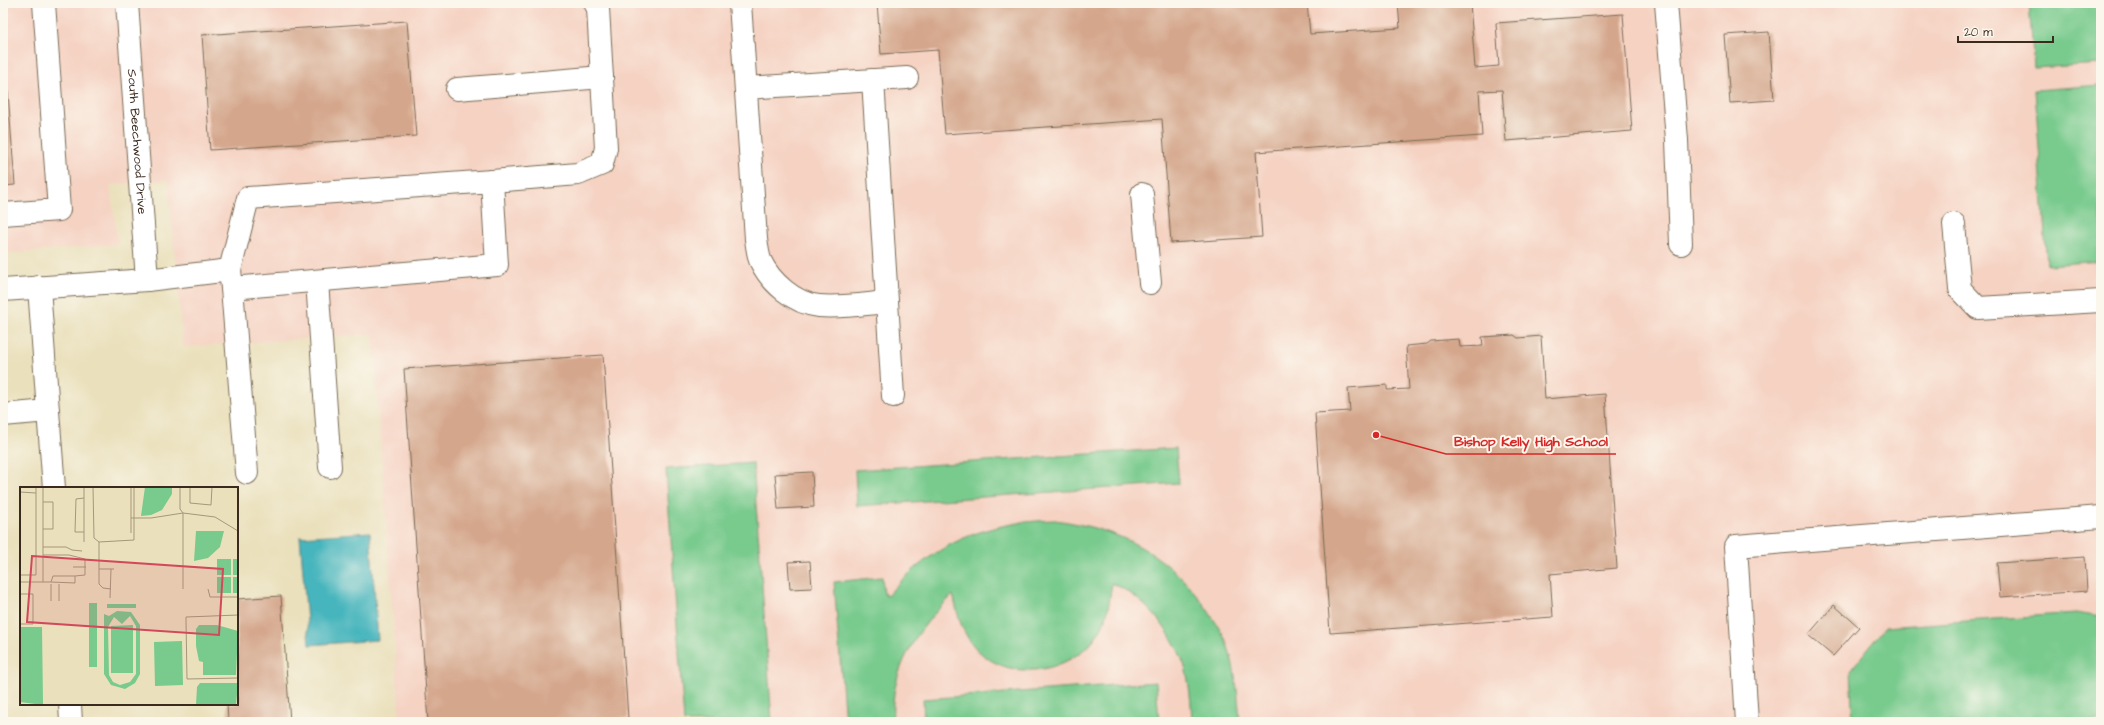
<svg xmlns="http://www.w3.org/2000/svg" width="2104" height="725" font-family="'Architects Daughter',sans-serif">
<rect width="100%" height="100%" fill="#fbf7ec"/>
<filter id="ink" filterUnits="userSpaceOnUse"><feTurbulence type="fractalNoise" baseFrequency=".025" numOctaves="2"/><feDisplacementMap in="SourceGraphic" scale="8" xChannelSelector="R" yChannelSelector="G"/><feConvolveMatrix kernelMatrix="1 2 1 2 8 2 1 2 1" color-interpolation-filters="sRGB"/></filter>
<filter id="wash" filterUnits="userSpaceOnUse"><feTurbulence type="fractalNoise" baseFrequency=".012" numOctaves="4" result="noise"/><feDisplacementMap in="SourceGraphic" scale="16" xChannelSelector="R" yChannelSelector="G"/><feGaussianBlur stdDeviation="0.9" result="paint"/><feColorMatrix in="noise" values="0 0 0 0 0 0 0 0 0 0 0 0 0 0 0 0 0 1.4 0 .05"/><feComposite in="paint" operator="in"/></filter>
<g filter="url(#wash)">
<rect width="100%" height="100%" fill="#eae0bc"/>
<!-- built -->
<path fill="#f5d2c2" d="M3,3H2101V722H400L373,334L183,347L168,180L110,185L118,244L3,254Z"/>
<!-- green -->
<g fill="#78ca8d" stroke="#5a7a56">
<path d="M2029,3H2101V64L2034,68Z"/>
<path d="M2101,85V261L2047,265L2035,90Z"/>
<path d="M1176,448L1179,483L857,506L855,470Z"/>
<path d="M753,463L772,722H684L666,469Z"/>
<path d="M1055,520C1121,529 1171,555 1209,612C1215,622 1224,633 1227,644C1236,669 1238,696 1240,722H1192C1191,703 1190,683 1184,664C1171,630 1145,598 1112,583C1109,600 1109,616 1099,632C1071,677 998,686 968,638C959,624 957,610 953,595C917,628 889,671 893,722H845L834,582L882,577L884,594L887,596C934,543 984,522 1055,520Z"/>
<path d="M2076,613L2101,617V722H1853L1850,671L1885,627Z"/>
<path d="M1156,682L1159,722H924L923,699Z"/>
</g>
<!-- water -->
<path fill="#46b5bd" stroke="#40706e" d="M370,532L378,640L309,645L300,537Z"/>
<g id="blocks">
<!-- building -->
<g fill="#d4a68b">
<path d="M877,3H1307L1310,34L1400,28L1398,3H1470L1475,68L1499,66L1496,23L1623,14L1632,131L1506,141L1502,90L1479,91L1482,136L1256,152L1262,237L1171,243L1162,119L945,134L938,50L881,54Z"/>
<path d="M407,21L416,136L210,150L202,35Z"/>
<path d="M3,26L15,185L3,186Z"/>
<path d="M1769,32L1774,100L1730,103L1725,35Z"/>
<path d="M1514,335L1518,338L1541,336L1545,399L1605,394L1617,568L1550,574L1553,617L1330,633L1315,413L1350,411L1348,388L1387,385V390L1409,389L1406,346L1427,344L1431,341L1459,339L1460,347L1483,346L1482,337Z"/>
<path d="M603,355L628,718L569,722H428L404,369Z"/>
<path d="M812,472L814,507L778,509L775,474Z"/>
<path d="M2085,557L2087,591L2000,597L1997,563Z"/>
<path d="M810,561L812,588L790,589L788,562Z"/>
<path d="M281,596L290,722H228L227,704H237V599Z"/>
<path d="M1834,605L1859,627L1833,656L1808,635Z"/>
</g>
</g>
</g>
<g filter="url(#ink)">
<use href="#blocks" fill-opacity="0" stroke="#786a55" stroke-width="1"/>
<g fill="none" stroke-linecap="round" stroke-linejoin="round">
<defs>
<g id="minor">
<path id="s1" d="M127,3L147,280"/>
<path d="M740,3L756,239C757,246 758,254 760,260C770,282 795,304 819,306C841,308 865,304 887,302"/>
<path d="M1666,3L1677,140L1681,244"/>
<path d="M873,80L893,396"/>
<path d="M746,88L907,78"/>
<path d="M457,89L602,77"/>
<path d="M492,181L578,174L602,164L606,148L598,8L595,3"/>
<path d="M1142,194L1150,283"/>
<path d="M3,214L59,210L44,3"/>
<path d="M1954,224L1960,289L1978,308L2101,301"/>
<path d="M317,281L330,467"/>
<path d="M39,287L48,411"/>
<path d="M232,288L247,473"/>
<path d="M3,290L147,280L230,270L248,198L492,181L497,265L232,288L230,270"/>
<path d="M3,415L48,411L54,488"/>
<path d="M70,704L71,722"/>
<path d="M1747,722L1736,546L2101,517"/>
</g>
</defs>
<!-- minor casing -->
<use href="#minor" stroke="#786a55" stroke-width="24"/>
<!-- minor -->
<use href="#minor" stroke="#fff" stroke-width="22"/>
</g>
</g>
<g text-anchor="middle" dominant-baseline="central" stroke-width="4" stroke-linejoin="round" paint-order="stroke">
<!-- street labels -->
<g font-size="13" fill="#3b2a1e" stroke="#fbf7ec">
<text stroke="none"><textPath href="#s1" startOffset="139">South Beechwood Drive</textPath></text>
</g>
</g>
<!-- overview -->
<g transform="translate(20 487)">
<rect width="218" height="218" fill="#eae0bc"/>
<path d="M125,0H152V7L142,23L131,28L121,29ZM176,44H204L200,60L188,71L174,74ZM197,72H211V88H197ZM213,72H218V88H213ZM197,90H211V106H197ZM213,90H218V106H213ZM69,116H77V180H69ZM87,117H116V121H87ZM97,124L111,125L120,138V187L115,196L105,202L91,198L84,187V127L89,129ZM110,129L116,139V187L110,195L100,198L93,195L89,188L88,140L94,130L102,137ZM113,138V186H91V139ZM179,138H197L218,144L216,188H183V175L179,174L176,159V142ZM0,140H22L23,218L0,215ZM162,154L163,198L135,199L134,155ZM180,196H218L216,218H176L177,200Z" fill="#78ca8d" fill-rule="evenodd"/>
<path fill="none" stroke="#a4977d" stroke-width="1" d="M23,0V95M73,0L74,51L79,55L114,53V0M170,0V16L191,18L192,0M0,5L16,6M23,15H33V42H23M111,31H131L163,26L160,22V0M64,45H55L56,12L64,11M111,46V0M64,55V0M79,55V97L83,101L91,102M23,60H46L52,63L62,64M23,68H49L65,72V88L55,89M53,80H66M79,82H94M0,88H16V0M0,95H31L33,89H55V96L31,95M31,97V114M39,97V114M163,102V26L195,30L218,44M188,102L190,110H218M0,107H13V137H0M90,111L91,82M218,128L166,130V134L167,192L218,191"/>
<path fill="#d1495b" fill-opacity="0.15" stroke="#d1495b" stroke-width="2" d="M12,69L203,82L199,148L7,135Z"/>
<rect width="218" height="218" fill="none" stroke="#3b2a1e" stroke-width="2"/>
</g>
<!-- callouts -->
<path fill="none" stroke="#d62828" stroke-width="1.5" d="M1376 435L1446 454H1616"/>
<circle fill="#d62828" stroke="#fbf7ec" stroke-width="1.5" cx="1376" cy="435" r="4"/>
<g font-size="14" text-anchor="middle" font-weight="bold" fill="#d62828" stroke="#fbf7ec" stroke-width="4" stroke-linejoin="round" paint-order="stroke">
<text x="1531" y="446">Bishop Kelly High School</text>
</g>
<!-- margin -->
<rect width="2104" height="725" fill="none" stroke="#fbf7ec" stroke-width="16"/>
<!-- scale -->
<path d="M1958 36v6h95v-6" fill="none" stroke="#3b2a1e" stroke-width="2"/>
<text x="1964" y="36" font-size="12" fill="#3b2a1e" stroke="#fbf7ec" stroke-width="3" paint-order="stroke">20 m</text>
</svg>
